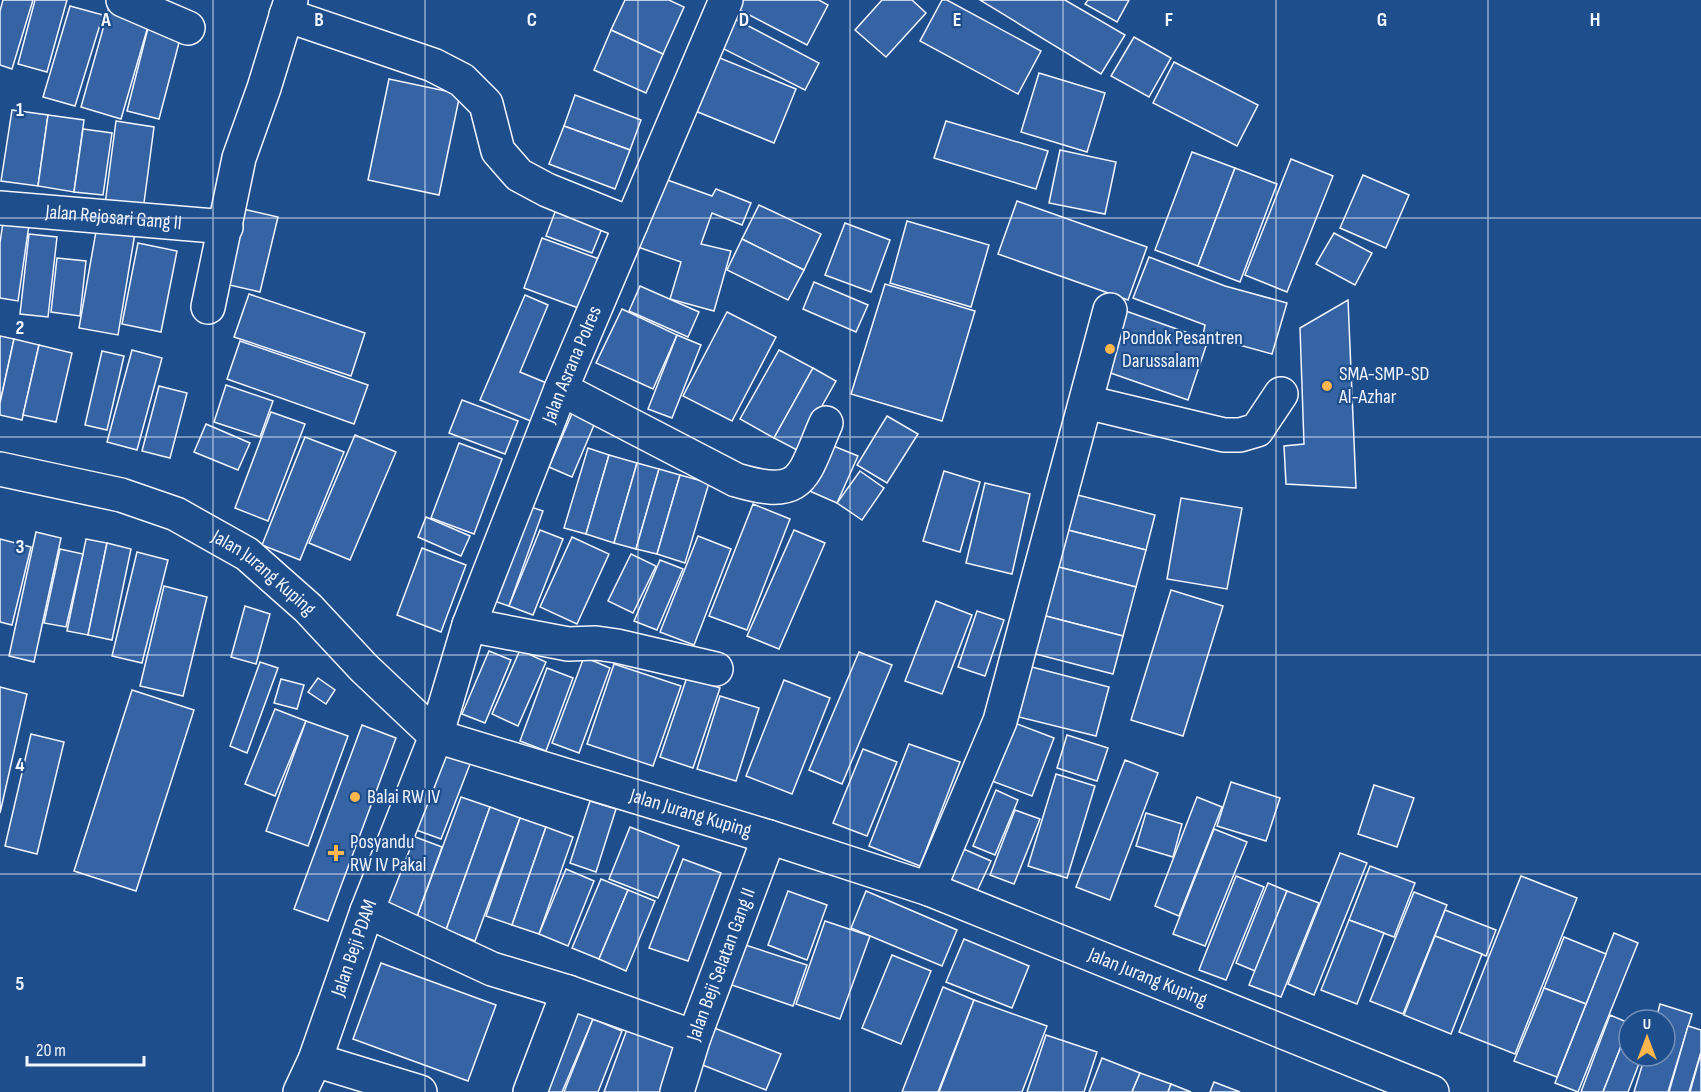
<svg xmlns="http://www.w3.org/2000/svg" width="1701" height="1092" font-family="'Sofia Sans Condensed',sans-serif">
<rect width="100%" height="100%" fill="#1f4e8c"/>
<!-- building -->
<g fill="#3563a3" stroke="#f2f6ff" stroke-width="1.5">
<path d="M3,0H33L12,69L0,65V11Z"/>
<path d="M35,0H67L47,72L18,64Z"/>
<path d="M625,0H669L684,7L663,54L611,30Z"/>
<path d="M735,0H819L828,5L807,45L732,6Z"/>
<path d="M882,0H912L926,13L886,57L855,30Z"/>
<path d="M942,0H947L1041,51L1018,94L920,41Z"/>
<path d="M980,0H1065L1125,35L1101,74Z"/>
<path d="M1088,0H1129L1117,22L1085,4Z"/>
<path d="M110,4L151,16L121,119L81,107Z"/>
<path d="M70,6L103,15L75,106L43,97Z"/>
<path d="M733,18L819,63L805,90L718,46Z"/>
<path d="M148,28L181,35L159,119L127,111Z"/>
<path d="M611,30L663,54L646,93L594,70Z"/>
<path d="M1134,37L1171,58L1149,97L1111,76Z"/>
<path d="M710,54L796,89L774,143L688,108Z"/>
<path d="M1174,62L1258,105L1237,146L1153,103Z"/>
<path d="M1039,73L1105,93L1087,152L1021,132Z"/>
<path d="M389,79L460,94L439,195L368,180Z"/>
<path d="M575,95L641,120L630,150L564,126Z"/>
<path d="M12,110L48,115L38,186L1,181Z"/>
<path d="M48,115L84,120L74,192L38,186Z"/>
<path d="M116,121L154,127L142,218L104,212Z"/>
<path d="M946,121L1048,151L1036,189L934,158Z"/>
<path d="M564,126L630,150L615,189L549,164Z"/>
<path d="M83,129L112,133L103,195L74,192Z"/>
<path d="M1060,150L1116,162L1105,214L1049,203Z"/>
<path d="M1192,152L1235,168L1198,266L1155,250Z"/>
<path d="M1291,159L1333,176L1287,292L1245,275Z"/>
<path d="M1235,168L1277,184L1240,282L1198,266Z"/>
<path d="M1363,175L1409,195L1386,248L1340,228Z"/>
<path d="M659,177L712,196L716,189L751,203L742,225L712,213L701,244L731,251L714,311L670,299L681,262L635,246Z"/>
<path d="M1017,201L1147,247L1128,300L998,254Z"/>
<path d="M558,204L605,221L592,253L546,236Z"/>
<path d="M759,205L821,234L804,270L742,239Z"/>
<path d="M243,209L278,217L260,292L225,284Z"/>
<path d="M4,215L30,218L18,301L0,298V243Z"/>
<path d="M98,220L136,227L118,335L79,328Z"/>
<path d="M907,221L989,245L971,307L890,283Z"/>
<path d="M845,223L890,240L871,292L825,275Z"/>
<path d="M1334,233L1372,253L1355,285L1316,264Z"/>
<path d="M29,234L57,237L48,317L20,314Z"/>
<path d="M542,238L599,259L581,309L524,288Z"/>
<path d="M742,239L804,270L788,300L727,270Z"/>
<path d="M138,243L177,251L161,332L122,324Z"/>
<path d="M1149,257L1225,286L1287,303L1272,354L1203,335L1205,325L1133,298Z"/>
<path d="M57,258L86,261L80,316L51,312Z"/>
<path d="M814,282L868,305L856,332L803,309Z"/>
<path d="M885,284L975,311L942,421L851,394Z"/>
<path d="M640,286L699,312L688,337L629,311Z"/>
<path d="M249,294L365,333L351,376L234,337Z"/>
<path d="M525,295L548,305L520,372L549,384L533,422L480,400Z"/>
<path d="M1348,300L1356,488L1286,484L1284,446L1304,444L1300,328Z"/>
<path d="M622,309L677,335L653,389L596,363Z"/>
<path d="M1123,310L1208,340L1188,400L1102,370Z"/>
<path d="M727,312L776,337L732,421L683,396Z"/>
<path d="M677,335L701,345L672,418L648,409Z"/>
<path d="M0,336L14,339L0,403Z"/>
<path d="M14,339L39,345L22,420L0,415V403Z"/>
<path d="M240,341L368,385L354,424L227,379Z"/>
<path d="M39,345L72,353L56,422L23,415Z"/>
<path d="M132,350L162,358L137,450L107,442Z"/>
<path d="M779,350L813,368L774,438L740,419Z"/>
<path d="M102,351L124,356L107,430L85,425Z"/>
<path d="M813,368L836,381L797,450L774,438Z"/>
<path d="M226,385L273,401L260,437L214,422Z"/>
<path d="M159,386L187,393L170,458L142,451Z"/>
<path d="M462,400L518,421L505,454L449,433Z"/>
<path d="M574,409L597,418L572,477L549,467Z"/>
<path d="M271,412L305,424L268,521L235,508Z"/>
<path d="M887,416L918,434L887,483L857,465Z"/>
<path d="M206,424L250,443L238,470L194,452Z"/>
<path d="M355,435L396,452L350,560L309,543Z"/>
<path d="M305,437L344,452L300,560L262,545Z"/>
<path d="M459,443L502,459L474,534L431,518Z"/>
<path d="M826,443L858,456L837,503L805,489Z"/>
<path d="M588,448L609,455L586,534L564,528Z"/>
<path d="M609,455L637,463L614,543L586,534Z"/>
<path d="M637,463L659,469L636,549L614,543Z"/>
<path d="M659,469L680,475L657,554L636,549Z"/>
<path d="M860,471L884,488L862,520L837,503Z"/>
<path d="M944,471L980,482L960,552L923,541Z"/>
<path d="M680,475L709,483L685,563L657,554Z"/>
<path d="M985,483L1030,494L1012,574L966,563Z"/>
<path d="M1070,493L1155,515L1146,550L1060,528Z"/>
<path d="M1181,498L1242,508L1227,589L1167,579Z"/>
<path d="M519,503L543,511L509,606L485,598Z"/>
<path d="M753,504L790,519L747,630L709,616Z"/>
<path d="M426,517L470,536L461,556L418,537Z"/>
<path d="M1060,528L1146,550L1136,587L1051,565Z"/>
<path d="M540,530L563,539L533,615L509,606Z"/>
<path d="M794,530L825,543L779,649L747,636Z"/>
<path d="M36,532L61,538L34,662L9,656Z"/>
<path d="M698,536L731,549L694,645L660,632Z"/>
<path d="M572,537L609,554L577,624L540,607Z"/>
<path d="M0,539L31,547L12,625L0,622Z"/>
<path d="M86,539L107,543L88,635L67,631Z"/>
<path d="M107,543L131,549L112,640L88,635Z"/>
<path d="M422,548L466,565L441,632L397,615Z"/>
<path d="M60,549L83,554L66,627L44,623Z"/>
<path d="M137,552L168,560L142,663L112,656Z"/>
<path d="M631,554L656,566L633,613L608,601Z"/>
<path d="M660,560L683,569L657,630L634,621Z"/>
<path d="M1051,565L1136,587L1123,636L1038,614Z"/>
<path d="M164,586L207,597L183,696L140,686Z"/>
<path d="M1171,590L1223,606L1183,736L1131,720Z"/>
<path d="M936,601L972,615L942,694L905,681Z"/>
<path d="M245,606L270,614L256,664L231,657Z"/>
<path d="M977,611L1004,620L985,676L958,667Z"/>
<path d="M1038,614L1123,636L1113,674L1028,652Z"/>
<path d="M520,650L546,662L518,726L492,714Z"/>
<path d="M489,651L511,660L485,723L462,714Z"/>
<path d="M859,652L892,665L842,784L809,770Z"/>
<path d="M584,657L610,668L579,753L552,743Z"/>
<path d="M260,662L278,668L247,753L230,746Z"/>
<path d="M614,664L681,686L653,766L587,744Z"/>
<path d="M1028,666L1109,687L1096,736L1015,716Z"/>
<path d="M547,668L573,678L546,751L520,741Z"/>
<path d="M687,677L720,688L693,768L660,757Z"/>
<path d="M318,678L335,690L326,704L308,692Z"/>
<path d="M281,679L304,685L297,709L274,703Z"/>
<path d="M784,680L830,698L792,794L746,776Z"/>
<path d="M0,687L27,694L0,813Z"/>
<path d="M132,690L194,710L136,891L74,871Z"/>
<path d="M720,696L759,708L736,781L697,769Z"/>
<path d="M275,709L306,721L275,796L245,784Z"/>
<path d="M1007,720L1054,738L1032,796L984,778Z"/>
<path d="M306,721L348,736L308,846L266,831Z"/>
<path d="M362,725L396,738L328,921L294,909Z"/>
<path d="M31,734L64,742L37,854L5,846Z"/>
<path d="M1067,735L1108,748L1097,781L1057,768Z"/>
<path d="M909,744L960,762L920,866L869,846Z"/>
<path d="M438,746L472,759L441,839L408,827Z"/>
<path d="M863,749L897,762L867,836L833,823Z"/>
<path d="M1125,760L1158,773L1110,900L1076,887Z"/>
<path d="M1056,774L1095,786L1067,878L1028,866Z"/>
<path d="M1231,782L1280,798L1266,841L1217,826Z"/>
<path d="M1374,785L1414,798L1397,847L1358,834Z"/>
<path d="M996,790L1018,800L995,855L973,846Z"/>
<path d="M461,797L490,807L446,930L416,919Z"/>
<path d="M1197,797L1222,807L1179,916L1155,906Z"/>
<path d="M590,801L616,809L596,872L570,863Z"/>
<path d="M490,807L520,818L475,941L446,930Z"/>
<path d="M1015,810L1040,819L1014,884L990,875Z"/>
<path d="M1146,813L1182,824L1173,857L1136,846Z"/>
<path d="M520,818L546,827L512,925L486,916Z"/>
<path d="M546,827L573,837L539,934L512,925Z"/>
<path d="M630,827L679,846L658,898L609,879Z"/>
<path d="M1214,829L1247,842L1205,946L1173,934Z"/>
<path d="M402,832L442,847L416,919L375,905Z"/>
<path d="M959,847L991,861L973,900L942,885Z"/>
<path d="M1340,853L1367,863L1314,995L1288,984Z"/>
<path d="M683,859L721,873L688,961L649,948Z"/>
<path d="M1370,866L1415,883L1394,937L1349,920Z"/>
<path d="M566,869L594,881L568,946L539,934Z"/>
<path d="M1236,876L1264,887L1226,980L1199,970Z"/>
<path d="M1521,876L1577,898L1515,1054L1459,1032Z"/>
<path d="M601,879L628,890L599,959L572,948Z"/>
<path d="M1268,883L1287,891L1255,971L1236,963Z"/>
<path d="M628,890L655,901L626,971L599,959Z"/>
<path d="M788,891L827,905L807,960L768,945Z"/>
<path d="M866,891L957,930L942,966L851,928Z"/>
<path d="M1287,891L1319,903L1281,997L1249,985Z"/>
<path d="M1414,892L1447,905L1403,1014L1370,1001Z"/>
<path d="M1445,910L1496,930L1486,956L1435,936Z"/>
<path d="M1349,920L1384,933L1357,1004L1321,990Z"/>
<path d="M825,921L870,936L840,1019L796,1004Z"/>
<path d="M1614,933L1638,943L1578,1092L1555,1083Z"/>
<path d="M1435,936L1482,954L1451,1034L1404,1015Z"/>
<path d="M1564,937L1606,954L1586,1004L1544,988Z"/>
<path d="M964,939L1029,966L1012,1008L946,982Z"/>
<path d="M736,942L807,965L793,1006L723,982Z"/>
<path d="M892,955L931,971L901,1044L862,1028Z"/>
<path d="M381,963L496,1005L468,1081L353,1039Z"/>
<path d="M943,987L974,1000L938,1092H902Z"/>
<path d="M1544,988L1586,1004L1557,1077L1514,1061Z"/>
<path d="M974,1000L1047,1026L1022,1092H939Z"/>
<path d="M1660,1004L1692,1014L1668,1092H1634L1645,1056H1665V1020H1656Z"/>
<path d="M570,1010L593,1019L562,1092H536Z"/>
<path d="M1610,1015L1629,1023V1026L1603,1092H1581Z"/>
<path d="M593,1019L622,1031L598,1092H564Z"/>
<path d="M629,1024L682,1043L664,1092H604Z"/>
<path d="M704,1024L781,1054L766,1090L690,1060Z"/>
<path d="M1629,1026V1056H1642L1628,1092H1603Z"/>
<path d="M1688,1026L1701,1030V1052L1689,1092H1669Z"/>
<path d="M1046,1035L1097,1052L1084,1092H1027Z"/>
<path d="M1701,1053V1092H1690Z"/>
<path d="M1102,1058L1140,1073L1132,1092H1089Z"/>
<path d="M1140,1073L1171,1084L1168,1092H1132Z"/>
<path d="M1214,1082L1240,1092H1210Z"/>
<path d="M1171,1084L1191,1092H1168Z"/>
</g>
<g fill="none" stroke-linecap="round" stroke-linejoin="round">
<defs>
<g id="minor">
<path d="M123,0L188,28"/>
<path d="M286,15L433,65L462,80L486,104L498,151L519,175L547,190L631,224"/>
<path id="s1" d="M0,208L226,227"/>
<path d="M208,307L239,158L264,88L291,0"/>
<path d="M561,389L736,480C804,500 802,478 826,423"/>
<path d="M1086,402L1224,435H1240L1257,430L1281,394"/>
<path id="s2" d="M0,469L121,495L176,514L247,554L308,608L364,668L436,736L769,837L929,889L1432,1092"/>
<path d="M469,625L568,644L596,643L617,646L716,669"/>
<path d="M929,889L1000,721L1110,310"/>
<path d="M367,911L492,969L568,992L530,1092"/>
<path d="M568,992L694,1037"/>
<path d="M315,1060L420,1092"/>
<path id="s3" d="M300,1092L315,1060L367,911L436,736L469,625L561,389L726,0"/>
<path id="s4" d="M677,1092L694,1037L769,837"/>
</g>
</defs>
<!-- minor casing -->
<use href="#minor" stroke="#f2f6ff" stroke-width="36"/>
<!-- minor -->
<use href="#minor" stroke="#1f4e8c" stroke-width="33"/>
</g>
<!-- grid -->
<path fill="none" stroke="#f2f6ff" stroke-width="1.5" stroke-opacity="0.55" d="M213,0V1092M425,0V1092M638,0V1092M850,0V1092M1063,0V1092M1276,0V1092M1488,0V1092M0,218H1701M0,437H1701M0,655H1701M0,874H1701"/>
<!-- markers -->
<g fill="#ffb74d" stroke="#1f4e8c" stroke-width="2">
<circle cx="1110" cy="349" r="6"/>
<circle cx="1327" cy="386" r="6"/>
<circle cx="355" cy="797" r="6"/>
<path d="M333 844h6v6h6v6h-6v6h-6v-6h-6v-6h6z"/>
</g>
<g text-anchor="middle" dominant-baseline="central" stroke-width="4.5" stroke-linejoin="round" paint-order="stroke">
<!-- street labels -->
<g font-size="20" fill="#f2f6ff" stroke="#1f4e8c">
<text stroke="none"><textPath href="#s1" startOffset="114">Jalan Rejosari Gang II</textPath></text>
<text stroke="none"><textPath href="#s3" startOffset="777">Jalan Asrana Polres</textPath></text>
<text stroke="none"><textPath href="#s2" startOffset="288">Jalan Jurang Kuping</textPath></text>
<text stroke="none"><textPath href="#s2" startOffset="792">Jalan Jurang Kuping</textPath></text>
<text stroke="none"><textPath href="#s3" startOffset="154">Jalan Beji PDAM</textPath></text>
<text stroke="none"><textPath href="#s4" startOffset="135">Jalan Beji Selatan Gang II</textPath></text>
<text stroke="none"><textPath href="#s2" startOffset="1278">Jalan Jurang Kuping</textPath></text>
</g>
<!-- poi labels -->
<g font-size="20" fill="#f2f6ff" stroke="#1f4e8c" text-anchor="start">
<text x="1122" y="338">Pondok Pesantren<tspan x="1122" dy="23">Darussalam</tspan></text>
<text x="1339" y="374">SMA-SMP-SD<tspan x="1339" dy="23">Al-Azhar</tspan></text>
<text x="367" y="797">Balai RW IV</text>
<text x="350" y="842">Posyandu<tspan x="350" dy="23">RW IV Pakal</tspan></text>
</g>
</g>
<g font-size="20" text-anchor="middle" font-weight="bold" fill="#f2f6ff" stroke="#1f4e8c" stroke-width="4.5" stroke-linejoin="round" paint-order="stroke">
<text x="106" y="26">A</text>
<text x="319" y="26">B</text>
<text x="532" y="26">C</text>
<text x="744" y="26">D</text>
<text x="957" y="26">E</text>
<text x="1169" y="26">F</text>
<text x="1382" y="26">G</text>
<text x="1595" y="26">H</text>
<text x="20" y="116">1</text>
<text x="20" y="334">2</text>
<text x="20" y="553">3</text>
<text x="20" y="771">4</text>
<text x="20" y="990">5</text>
</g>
<!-- north arrow -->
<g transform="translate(1647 1038)"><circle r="28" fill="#1f4e8c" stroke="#7391ba" stroke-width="1.5"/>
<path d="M0-4.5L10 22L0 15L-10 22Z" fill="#ffb74d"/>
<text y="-9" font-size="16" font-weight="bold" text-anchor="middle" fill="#f2f6ff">U</text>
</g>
<!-- scale -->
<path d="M27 1056v9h117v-9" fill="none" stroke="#f2f6ff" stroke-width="3"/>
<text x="36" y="1056" font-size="18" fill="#f2f6ff" stroke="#1f4e8c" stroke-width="4.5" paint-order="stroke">20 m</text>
</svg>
